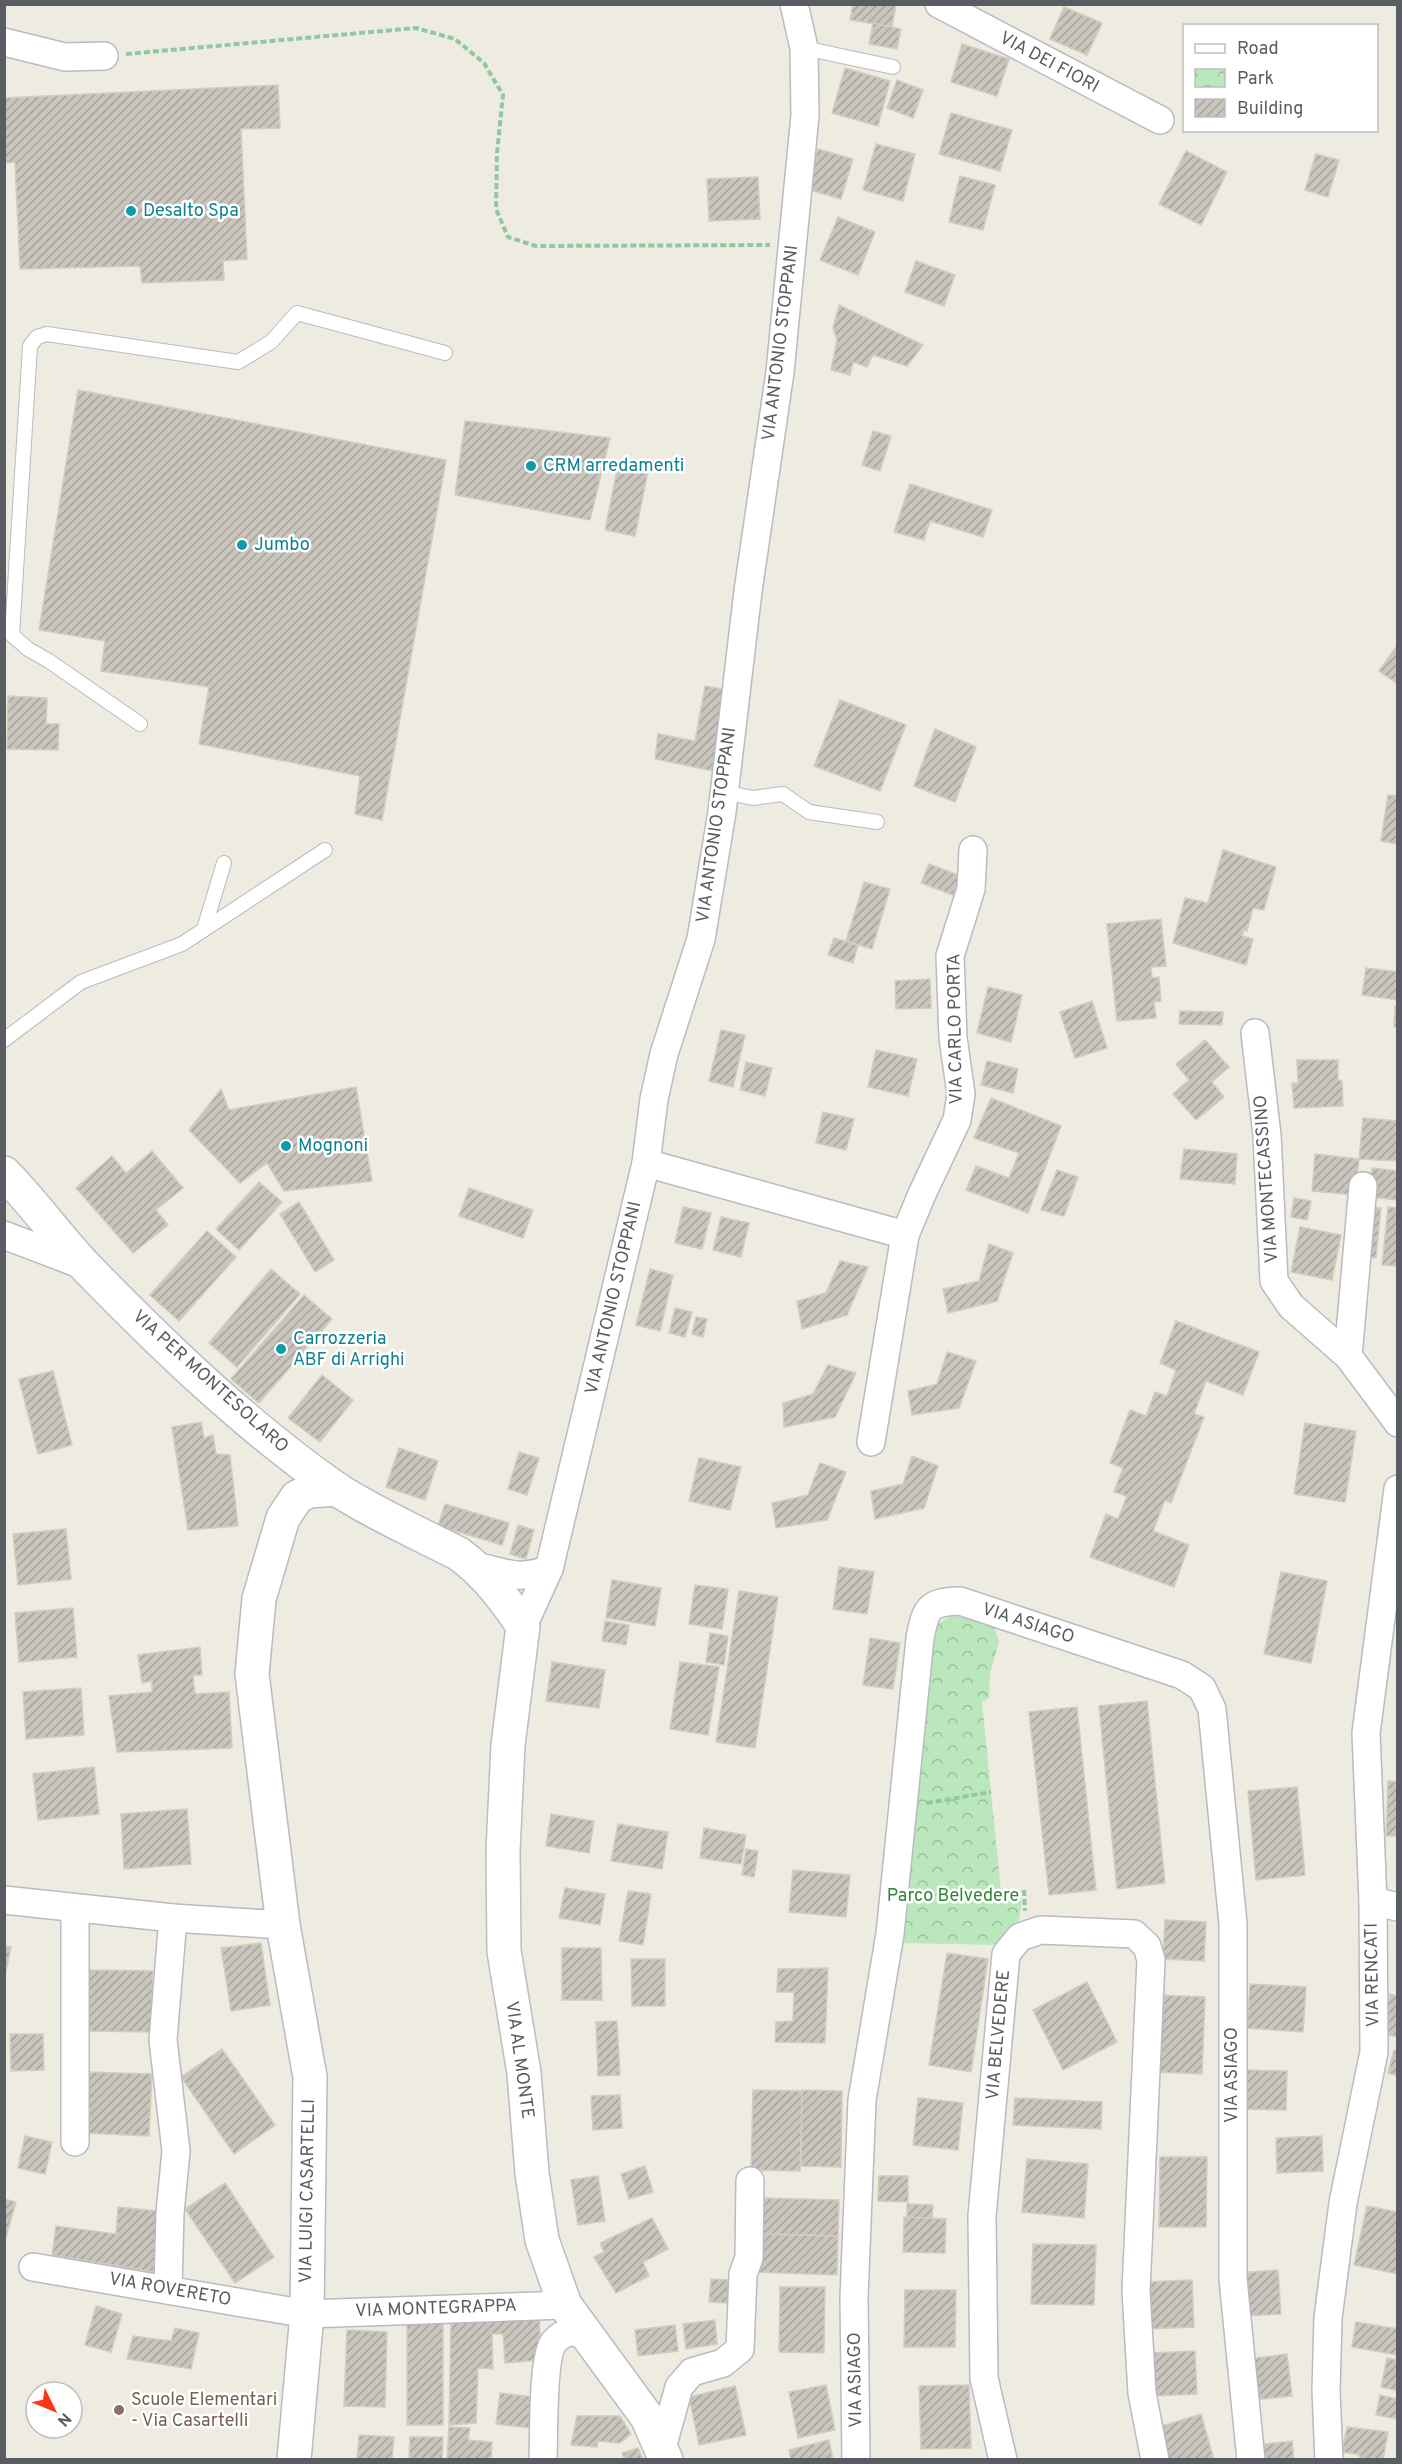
<svg xmlns="http://www.w3.org/2000/svg" width="1402" height="2464" font-family="Overpass,sans-serif">
<defs>
<pattern id="park-crowns" width="20" height="18" patternUnits="userSpaceOnUse" patternTransform="scale(1.5)"><rect width="20" height="18" fill="#bae8bc"/><path d="M2 6a3 3 0 1 1 6 0M12 15a3 3 0 1 1 6 0" fill="none" stroke="#9abf9c"/></pattern>
<pattern id="building-hatch" width="6" height="6" patternUnits="userSpaceOnUse" patternTransform="scale(1.5)"><rect width="6" height="6" fill="#c9c5bd"/><path d="M-1 1l2-2M0 6l6-6M5 7l2-2" fill="none" stroke="#a6a39d"/></pattern>
</defs>
<rect width="100%" height="100%" fill="#eeebe0"/>
<!-- park -->
<path fill="url(#park-crowns)" d="M951,1615L990,1624L995,1629L999,1642L990,1674L989,1698L982,1702L1001,1892L1022,1901L1018,1926L1005,1933L1000,1945L899,1943L934,1627Z"/>
<!-- building -->
<g fill="url(#building-hatch)" stroke="#d3cdbe" stroke-width="1.5">
<path d="M853,4H896L892,27L850,20Z"/>
<path d="M1064,7L1102,23L1087,55L1050,39Z"/>
<path d="M873,23L901,29L897,49L869,44Z"/>
<path d="M962,44L1009,59L997,96L951,82Z"/>
<path d="M845,68L890,81L878,126L832,113Z"/>
<path d="M897,80L923,90L913,118L887,108Z"/>
<path d="M278,85L280,128L241,129L247,259L223,261L224,280L142,283L140,266L20,269L15,162L4,163V98Z"/>
<path d="M951,113L1012,130L1000,171L939,154Z"/>
<path d="M876,144L915,154L903,201L863,190Z"/>
<path d="M818,149L853,159L841,199L806,189Z"/>
<path d="M1186,151L1227,172L1201,225L1159,204Z"/>
<path d="M1316,154L1339,160L1328,197L1305,190Z"/>
<path d="M960,176L995,185L983,230L949,222Z"/>
<path d="M758,177L760,219L709,221L707,179Z"/>
<path d="M838,217L875,232L858,275L820,260Z"/>
<path d="M916,261L955,275L944,306L905,292Z"/>
<path d="M839,305L923,345L907,366L873,355L867,367L853,362L850,375L831,370L837,340L833,328Z"/>
<path d="M78,390L446,460L382,820L355,814L360,776L199,744L209,687L101,671L105,641L39,630Z"/>
<path d="M465,421L610,438L590,520L455,495Z"/>
<path d="M873,431L891,436L880,471L862,465Z"/>
<path d="M619,460L649,466L635,536L605,530Z"/>
<path d="M910,484L992,510L983,537L930,521L924,540L894,532Z"/>
<path d="M1398,644V684L1379,671Z"/>
<path d="M705,686L729,690L714,771L655,759L658,734L695,741Z"/>
<path d="M8,696L47,698L46,724H59L58,750L7,749Z"/>
<path d="M840,700L906,725L880,791L814,766Z"/>
<path d="M935,729L976,747L955,802L914,786Z"/>
<path d="M1388,795L1398,796V844L1381,841Z"/>
<path d="M1223,850L1276,867L1264,910L1253,908L1247,931L1244,930L1242,936L1253,939L1246,965L1173,943L1185,898L1208,903Z"/>
<path d="M929,864L961,876L953,895L921,883Z"/>
<path d="M864,882L890,889L872,949L846,941Z"/>
<path d="M1161,919L1166,966L1151,967L1152,978L1159,977L1161,1001L1154,1002L1156,1018L1117,1021L1107,924Z"/>
<path d="M834,938L858,945L853,963L828,955Z"/>
<path d="M1366,968L1398,972V1000L1362,995Z"/>
<path d="M930,979L931,1008L896,1009L895,981Z"/>
<path d="M988,987L1022,995L1011,1042L977,1033Z"/>
<path d="M1092,1001L1107,1048L1075,1058L1060,1012Z"/>
<path d="M1395,1006H1398V1027H1394Z"/>
<path d="M1180,1011L1223,1012L1222,1025L1179,1024Z"/>
<path d="M721,1030L745,1035L733,1087L709,1081Z"/>
<path d="M1205,1040L1229,1067L1212,1082L1224,1097L1196,1120L1173,1094L1189,1080L1176,1064Z"/>
<path d="M876,1050L917,1059L908,1096L868,1087Z"/>
<path d="M1297,1060H1338V1080L1342,1081L1343,1106L1294,1108L1292,1083H1298Z"/>
<path d="M987,1061L1018,1069L1013,1093L981,1085Z"/>
<path d="M746,1062L772,1068L765,1096L740,1090Z"/>
<path d="M356,1087L372,1181L284,1191L267,1163L240,1183L189,1130L221,1089L229,1110Z"/>
<path d="M991,1098L1061,1126L1028,1213L966,1190L976,1166L1009,1178L1019,1153L974,1138Z"/>
<path d="M823,1112L854,1119L846,1150L816,1143Z"/>
<path d="M1363,1118L1398,1121V1161L1359,1159Z"/>
<path d="M1184,1149L1237,1154L1235,1184L1180,1179Z"/>
<path d="M152,1151L183,1188L156,1210L168,1225L133,1253L76,1188L112,1156L126,1173Z"/>
<path d="M1315,1154L1359,1159L1355,1195L1312,1191Z"/>
<path d="M1372,1168L1398,1171V1200L1369,1197Z"/>
<path d="M1057,1170L1078,1177L1064,1216L1041,1210Z"/>
<path d="M259,1182L282,1202L239,1250L216,1229Z"/>
<path d="M469,1188L533,1210L523,1238L459,1216Z"/>
<path d="M1294,1198L1311,1201L1307,1220L1291,1217Z"/>
<path d="M299,1202L334,1260L315,1272L280,1214Z"/>
<path d="M1366,1206L1381,1208L1376,1258L1361,1256Z"/>
<path d="M683,1207L711,1213L702,1249L675,1243Z"/>
<path d="M1388,1207L1398,1208V1266L1382,1265Z"/>
<path d="M721,1217L749,1223L741,1257L713,1250Z"/>
<path d="M1300,1227L1341,1235L1332,1280L1291,1272Z"/>
<path d="M207,1231L236,1257L179,1321L150,1295Z"/>
<path d="M989,1244L1013,1253L997,1301L948,1313L943,1289L979,1281Z"/>
<path d="M840,1261L868,1267L847,1315L802,1329L797,1301L826,1293Z"/>
<path d="M271,1269L300,1294L237,1367L209,1343Z"/>
<path d="M650,1269L673,1275L660,1331L636,1325Z"/>
<path d="M304,1295L332,1319L259,1403L231,1379Z"/>
<path d="M675,1308L692,1312L685,1337L669,1333Z"/>
<path d="M696,1317L707,1319L703,1337L692,1334Z"/>
<path d="M1176,1321L1259,1352L1243,1395L1206,1381L1194,1414L1204,1417L1171,1503L1165,1500L1153,1531L1189,1545L1174,1587L1090,1557L1106,1514L1118,1519L1127,1496L1114,1492L1123,1468L1110,1463L1130,1410L1146,1416L1155,1392L1167,1396L1176,1370L1160,1363Z"/>
<path d="M947,1352L976,1361L959,1408L912,1415L908,1391L937,1384Z"/>
<path d="M828,1365L856,1373L835,1417L784,1427L783,1403L813,1394Z"/>
<path d="M53,1371L72,1445L38,1454L19,1379Z"/>
<path d="M322,1375L353,1400L320,1442L288,1418Z"/>
<path d="M201,1422L204,1438L213,1435L216,1454L230,1455L238,1526L188,1530L172,1427Z"/>
<path d="M1305,1423L1356,1431L1345,1502L1294,1494Z"/>
<path d="M399,1448L438,1461L425,1500L386,1487Z"/>
<path d="M519,1452L539,1458L527,1495L508,1489Z"/>
<path d="M912,1456L938,1466L924,1508L875,1519L871,1491L903,1484Z"/>
<path d="M699,1458L741,1467L730,1510L689,1501Z"/>
<path d="M820,1463L846,1472L827,1520L776,1528L772,1503L808,1495Z"/>
<path d="M445,1504L509,1523L502,1545L438,1526Z"/>
<path d="M518,1525L534,1530L526,1559L510,1554Z"/>
<path d="M66,1529L71,1579L18,1585L13,1534Z"/>
<path d="M839,1567L874,1572L867,1614L833,1609Z"/>
<path d="M1281,1572L1327,1581L1311,1663L1264,1654Z"/>
<path d="M612,1580L661,1588L655,1626L606,1618Z"/>
<path d="M695,1585L728,1589L722,1629L689,1624Z"/>
<path d="M739,1591L778,1597L755,1748L716,1742Z"/>
<path d="M73,1608L77,1657L19,1662L15,1613Z"/>
<path d="M605,1621L629,1625L626,1645L602,1641Z"/>
<path d="M710,1633L728,1636L724,1665L706,1662Z"/>
<path d="M870,1638L900,1643L893,1689L863,1685Z"/>
<path d="M200,1647L202,1675H193L195,1694L229,1692L232,1748L117,1752L109,1696L152,1692V1681L142,1683L138,1655Z"/>
<path d="M552,1662L605,1670L599,1708L546,1701Z"/>
<path d="M680,1662L719,1667L708,1735L670,1729Z"/>
<path d="M81,1688L84,1735L26,1739L23,1692Z"/>
<path d="M1147,1701L1165,1883L1117,1889L1099,1706Z"/>
<path d="M1077,1707L1096,1890L1049,1895L1029,1712Z"/>
<path d="M94,1767L99,1814L38,1820L33,1774Z"/>
<path d="M1388,1781L1398,1782V1836H1386Z"/>
<path d="M1297,1787L1305,1875L1256,1880L1248,1791Z"/>
<path d="M187,1809L191,1864L124,1869L121,1814Z"/>
<path d="M551,1814L594,1821L589,1853L546,1846Z"/>
<path d="M618,1824L668,1832L662,1869L611,1861Z"/>
<path d="M704,1828L746,1835L741,1864L700,1858Z"/>
<path d="M746,1849L758,1851L754,1877L742,1875Z"/>
<path d="M793,1870L850,1875L846,1917L789,1912Z"/>
<path d="M565,1888L605,1894L600,1925L559,1918Z"/>
<path d="M628,1891L651,1894L643,1945L619,1941Z"/>
<path d="M1165,1920L1206,1922L1204,1961L1163,1959Z"/>
<path d="M261,1943L270,2005L231,2011L221,1948Z"/>
<path d="M4,1946L11,1947L4,1980Z"/>
<path d="M562,1948H601L602,2000H562Z"/>
<path d="M947,1953L988,1959L971,2072L929,2065Z"/>
<path d="M631,1959H665V2006H632Z"/>
<path d="M828,1968L825,2043L775,2042L776,2022L793,2021L794,1992H777L778,1969Z"/>
<path d="M88,1970L153,1971L151,2032L87,2031Z"/>
<path d="M1087,1982L1117,2042L1063,2070L1033,2010Z"/>
<path d="M1250,1984L1306,1987L1303,2032L1247,2028Z"/>
<path d="M1390,1994L1398,1996V2037L1381,2033Z"/>
<path d="M1158,1995L1205,1997L1202,2074L1155,2072Z"/>
<path d="M617,2021L620,2075L598,2076L596,2022Z"/>
<path d="M10,2034H43L44,2070L11,2071Z"/>
<path d="M222,2049L275,2125L234,2154L181,2077Z"/>
<path d="M1394,2050L1398,2051V2076L1388,2073Z"/>
<path d="M1244,2070L1287,2071L1286,2110L1243,2109Z"/>
<path d="M88,2072L152,2074L149,2136L85,2133Z"/>
<path d="M753,2090L802,2091L800,2171L751,2170Z"/>
<path d="M802,2090L842,2091L841,2167L801,2166Z"/>
<path d="M620,2095L622,2128L593,2130L591,2096Z"/>
<path d="M918,2098L963,2103L958,2150L913,2145Z"/>
<path d="M1015,2098L1102,2102L1101,2129L1013,2125Z"/>
<path d="M25,2136L52,2142L45,2174L18,2168Z"/>
<path d="M1322,2136L1323,2171L1277,2173L1276,2138Z"/>
<path d="M1160,2157H1207L1206,2227H1159Z"/>
<path d="M1027,2159L1088,2164L1084,2218L1022,2212Z"/>
<path d="M645,2166L653,2192L629,2199L621,2174Z"/>
<path d="M598,2176L605,2221L578,2225L571,2180Z"/>
<path d="M879,2176H908V2202L878,2201Z"/>
<path d="M225,2183L274,2257L235,2283L185,2209Z"/>
<path d="M761,2198L839,2200L838,2236L760,2234Z"/>
<path d="M4,2199L16,2202L6,2237H4Z"/>
<path d="M907,2204L933,2205L932,2218H907Z"/>
<path d="M1367,2206L1398,2212V2274L1354,2265Z"/>
<path d="M118,2207L157,2211L154,2272L52,2255L56,2226L116,2234Z"/>
<path d="M904,2217L946,2219L945,2253L903,2252Z"/>
<path d="M652,2218L668,2249L643,2262L649,2276L616,2293L594,2257L604,2252L600,2243Z"/>
<path d="M760,2234L838,2236L837,2275L753,2272Z"/>
<path d="M1033,2244L1096,2245L1094,2305L1031,2304Z"/>
<path d="M1278,2270L1281,2314L1242,2316L1239,2273Z"/>
<path d="M711,2279L729,2280L727,2303L709,2302Z"/>
<path d="M1192,2280L1194,2327L1147,2329L1145,2282Z"/>
<path d="M780,2287H825L824,2353L779,2352Z"/>
<path d="M905,2290H956L955,2347H904Z"/>
<path d="M96,2306L122,2314L111,2352L85,2345Z"/>
<path d="M539,2311L541,2360L505,2363L503,2334H492L493,2369L478,2368L476,2423L449,2425L451,2316Z"/>
<rect x="407" y="2314" width="36" height="111"/>
<path d="M715,2320L717,2344L686,2349L683,2324Z"/>
<path d="M1356,2322L1398,2329V2355L1352,2347Z"/>
<path d="M675,2325L678,2351L638,2356L635,2330Z"/>
<path d="M175,2328L199,2333L191,2369L127,2359L133,2336L171,2341Z"/>
<path d="M347,2330L387,2332L385,2407L344,2406Z"/>
<path d="M1195,2351L1197,2394L1155,2396L1153,2353Z"/>
<path d="M1287,2354L1292,2396L1253,2400L1248,2359Z"/>
<path d="M1387,2358L1398,2360V2391L1381,2387Z"/>
<path d="M826,2385L835,2430L798,2438L789,2392Z"/>
<path d="M969,2385L971,2448L921,2449L919,2386Z"/>
<path d="M735,2386L746,2435L699,2445L689,2397Z"/>
<path d="M500,2393L534,2397L530,2428L496,2424Z"/>
<path d="M1380,2395L1398,2399V2419L1376,2415Z"/>
<path d="M1201,2414L1214,2460H1168L1159,2427Z"/>
<path d="M577,2416H620L631,2434L620,2443L598,2441L597,2447L571,2445Z"/>
<path d="M449,2427L470,2428L468,2440L492,2442L491,2460H447Z"/>
<path d="M1347,2427L1388,2432L1383,2460H1359L1360,2455L1342,2452Z"/>
<path d="M359,2435L394,2437L392,2460H357Z"/>
<path d="M410,2437H443L442,2460H409Z"/>
<path d="M829,2440L833,2460H791L789,2450Z"/>
<path d="M1292,2441L1294,2460H1260L1258,2445Z"/>
<path d="M638,2448L643,2460H625L622,2453Z"/>
</g>
<g fill="none" stroke-linecap="round" stroke-linejoin="round">
<defs>
<g id="service">
<path d="M804,48L893,67"/>
<path d="M140,724L49,661L28,649L12,635L30,346L37,337L47,334L238,362L271,342L297,313L445,353"/>
<path d="M724,792L753,798L783,794L809,812L877,822"/>
<path d="M204,929L224,863"/>
<path d="M4,1040L81,982L182,944L325,850"/>
</g>
<g id="minor">
<path d="M939,4L1160,120"/>
<path d="M4,42L65,57L104,56"/>
<path d="M1255,1033L1267,1135L1274,1281L1291,1306L1348,1356L1398,1423"/>
<path d="M646,1163L905,1235"/>
<path d="M4,1235L85,1266"/>
<path d="M1348,1356L1363,1186"/>
<path d="M871,1442L905,1235L922,1194L957,1120L961,1094L953,1038L950,956L971,889L973,850"/>
<path d="M476,1566C506,1573 519,1581 549,1569"/>
<path d="M523,1626L549,1569L646,1163L654,1099L664,1054L701,939L722,812L748,591L780,372L805,115L804,48L794,4"/>
<path d="M4,1900L173,1918L283,1925"/>
<path d="M1373,1901L1398,1907"/>
<path d="M75,2142V1908"/>
<path d="M33,2267L307,2314L565,2305"/>
<path d="M168,2290L170,2213L176,2151L163,2040L173,1918"/>
<path d="M662,2448L679,2387L692,2372L723,2363L740,2349L743,2274L749,2258L750,2181"/>
<path d="M543,2460C544,2437 542,2357 554,2342C564,2330 574,2331 587,2335"/>
<path d="M856,2460L854,2297L862,2100L890,1934L920,1638C926,1608 928,1602 960,1601L1182,1675L1202,1688L1212,1709L1233,1924V2279L1251,2460"/>
<path d="M1003,2460L984,2378L982,2216L1006,1954L1020,1937L1041,1930L1134,1934L1147,1946L1151,1960L1136,2291L1142,2393L1155,2460"/>
<path d="M1329,2460L1326,2391L1328,2318L1343,2203L1374,2052L1373,1901L1366,1733L1398,1489"/>
</g>
<path id="tertiary" d="M294,2460L307,2314L310,2077L283,1925L252,1674L259,1599L283,1518L297,1497L309,1491L337,1489"/>
<path id="secondary" d="M4,1173C34,1203 58,1238 88,1269C164,1347 245,1425 335,1488C371,1512 420,1534 459,1554C486,1574 504,1598 523,1626L508,1745L503,1851L504,1951L524,2073L532,2173L542,2240L565,2305L647,2417L666,2460"/>
</defs>
<!-- service casing -->
<use href="#service" stroke="#b8bbc1" stroke-width="16"/>
<!-- minor casing -->
<use href="#minor" stroke="#b8bbc1" stroke-width="30"/>
<!-- tertiary casing -->
<use href="#tertiary" stroke="#b8bbc1" stroke-width="36"/>
<!-- secondary casing -->
<use href="#secondary" stroke="#b9bdc4" stroke-width="36"/>
<!-- path -->
<g stroke="#91c8a3" stroke-width="4" stroke-dasharray="6 3" stroke-linecap="butt">
<path d="M126,54L416,28L455,39L484,63L503,95L497,153L496,209L508,237L536,246L770,245"/>
<path d="M927,1803L991,1792"/>
<path d="M1024,1890L1025,1911"/>
</g>
<!-- service -->
<use href="#service" stroke="#fff" stroke-width="14"/>
<!-- minor -->
<use href="#minor" stroke="#fff" stroke-width="27"/>
<!-- tertiary -->
<use href="#tertiary" stroke="#fff" stroke-width="33"/>
<!-- secondary -->
<use href="#secondary" stroke="#fff" stroke-width="33"/>
</g>
<!-- markers -->
<g fill="#0f9aa8" stroke="#fff" stroke-width="2">
<circle cx="131" cy="211" r="6"/>
<circle cx="531" cy="466" r="6"/>
<circle cx="242" cy="545" r="6"/>
<circle cx="286" cy="1146" r="6"/>
<circle cx="281" cy="1349" r="6"/>
</g>
<circle fill="#8d6e63" stroke="#fff" stroke-width="2" cx="119" cy="2410" r="6"/>
<g text-anchor="middle" dominant-baseline="central" stroke-width="5" stroke-linejoin="round" paint-order="stroke">
<!-- street labels -->
<g font-size="18" fill="#595d63" stroke="#fff">
<text transform="translate(1049 63) rotate(28)">VIA DEI FIORI</text>
<text transform="translate(781 343) rotate(-83)">VIA ANTONIO STOPPANI</text>
<text transform="translate(717 825) rotate(-82)">VIA ANTONIO STOPPANI</text>
<text transform="translate(956 1029) rotate(-91)">VIA CARLO PORTA</text>
<text transform="translate(1267 1179) rotate(-94)">VIA MONTECASSINO</text>
<text transform="translate(614 1298) rotate(-77)">VIA ANTONIO STOPPANI</text>
<text transform="translate(210 1382) rotate(42)">VIA PER MONTESOLARO</text>
<text transform="translate(1028 1624) rotate(18)">VIA ASIAGO</text>
<text transform="translate(1373 1975) rotate(-91)">VIA RENCATI</text>
<text transform="translate(999 2035) rotate(-85)">VIA BELVEDERE</text>
<text transform="translate(519 2060) rotate(82)">VIA AL MONTE</text>
<text transform="translate(1232 2075) rotate(-90)">VIA ASIAGO</text>
<text transform="translate(308 2191) rotate(-89)">VIA LUIGI CASARTELLI</text>
<text transform="translate(170 2290) rotate(10)">VIA ROVERETO</text>
<text transform="translate(436 2309) rotate(-2)">VIA MONTEGRAPPA</text>
<text transform="translate(856 2380) rotate(-91)">VIA ASIAGO</text>
</g>
<!-- culture labels -->
<g font-size="18" fill="#0d838f" stroke="#fff" text-anchor="start">
<text x="143" y="211">Desalto Spa</text>
<text x="543" y="466">CRM arredamenti</text>
<text x="254" y="545">Jumbo</text>
<text x="298" y="1146">Mognoni</text>
<text x="293" y="1339">Carrozzeria<tspan x="293" dy="21">ABF di Arrighi</tspan></text>
</g>
<!-- park labels -->
<g font-size="18" fill="#2d8735" stroke="#fff">
<text x="953" y="1896">Parco Belvedere</text>
</g>
<!-- education labels -->
<g font-size="18" fill="#785e54" stroke="#fff" text-anchor="start">
<text x="131" y="2400">Scuole Elementari<tspan x="131" dy="21">- Via Casartelli</tspan></text>
</g>
</g>
<!-- border -->
<rect width="1402" height="2464" fill="none" stroke="#595d63" stroke-width="12"/>
<!-- legend -->
<rect x="1183" y="24" width="195" height="108" fill="#ffffff" stroke="#bdbec1" stroke-width="1.5"/>
<rect x="1195" y="44" width="30" height="9" fill="#ffffff" stroke="#bdbec1" stroke-width="1.5"/>
<text x="1237" y="54" font-size="18" fill="#595d63">Road</text>
<rect x="1195" y="69" width="30" height="18" fill="url(#park-crowns)" stroke="#bdbec1" stroke-width="1.5"/>
<text x="1237" y="84" font-size="18" fill="#595d63">Park</text>
<rect x="1195" y="99" width="30" height="18" fill="url(#building-hatch)" stroke="#bdbec1" stroke-width="1.5"/>
<text x="1237" y="114" font-size="18" fill="#595d63">Building</text>
<!-- north arrow -->
<g transform="translate(54 2410) rotate(133)"><circle r="28" fill="#ffffff" stroke="#bdbec1" stroke-width="1.5"/>
<path d="M0-4.5L10 22L0 15L-10 22Z" fill="#fa361a"/>
<text y="-9" font-size="16" font-weight="bold" text-anchor="middle" fill="#595d63">N</text>
</g>
</svg>
